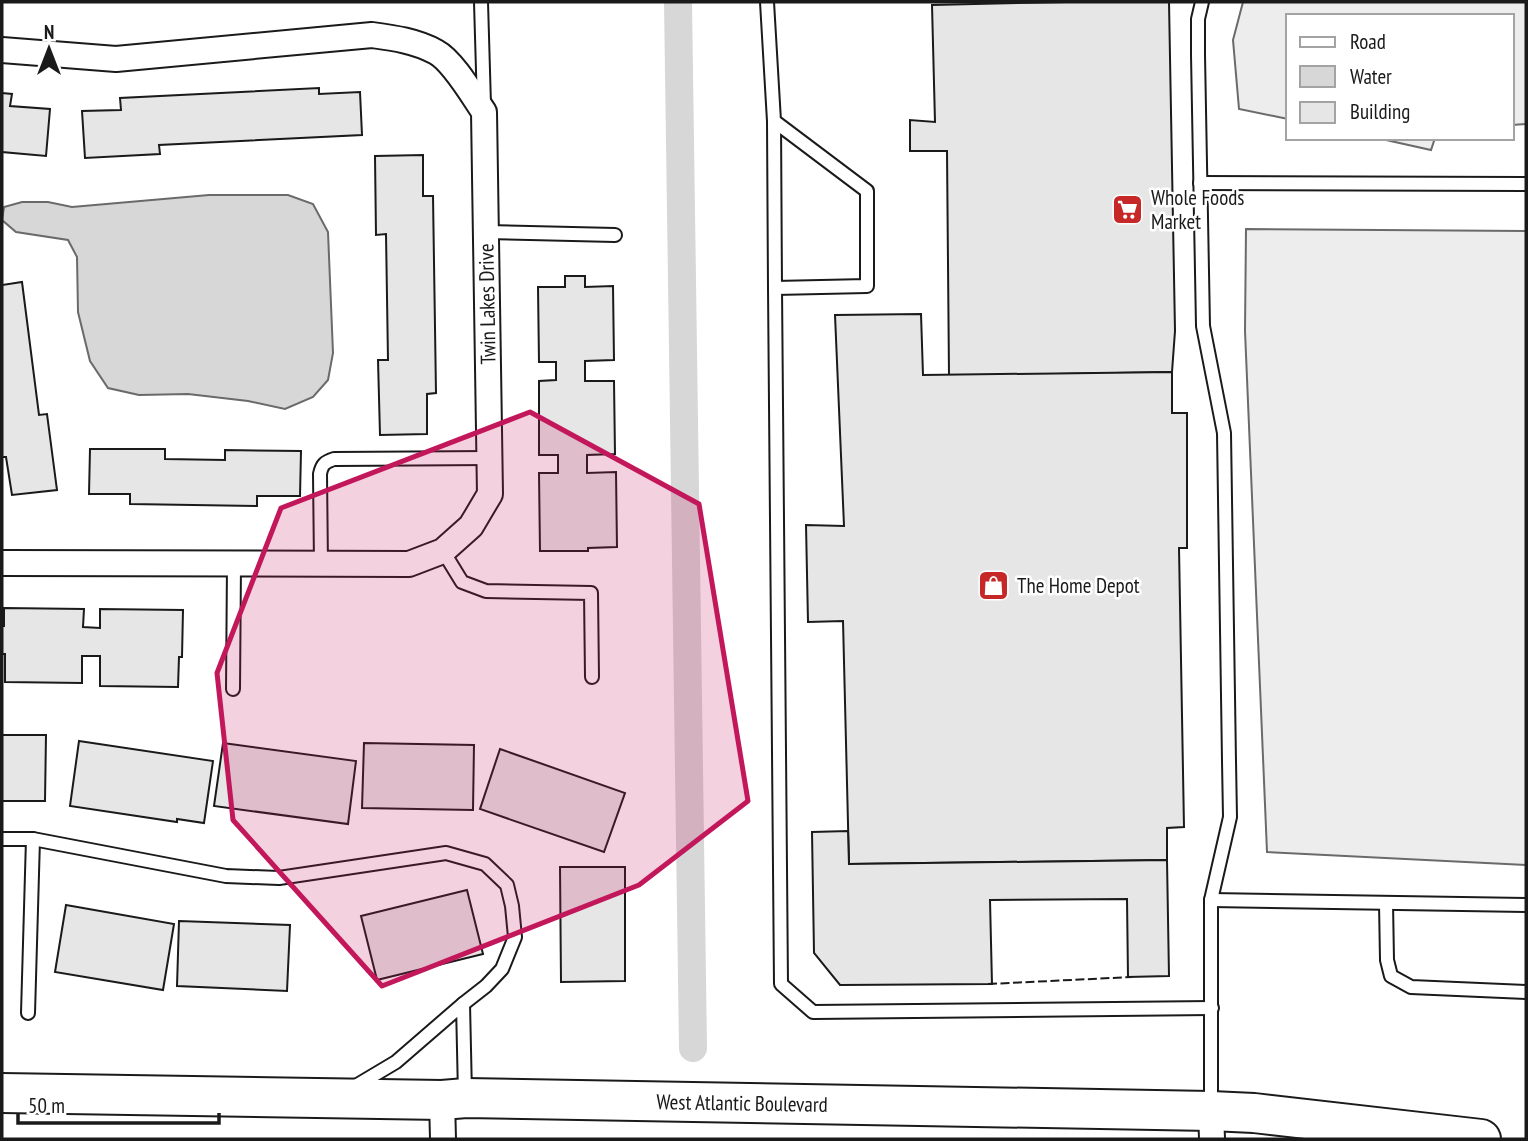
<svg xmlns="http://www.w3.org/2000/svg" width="1528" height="1141" font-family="'PT Sans Narrow',sans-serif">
<rect width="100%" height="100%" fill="#fff"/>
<!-- built -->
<g fill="#ededed" stroke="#6a6a6a" stroke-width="2">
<path d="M1243,2H1526V124L1512,125V16H1288V119L1239,109L1233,40Z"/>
<path d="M1377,138H1435L1431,150Z"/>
<path d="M1246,229L1526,231V865L1267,852L1245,331Z"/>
</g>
<!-- water -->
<path fill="#d7d7d7" stroke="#6a6a6a" stroke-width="2" d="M209,195H288L313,204L328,232L333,353L328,380L313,397L285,409L248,401L188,394L139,395L108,388L90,361L78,312L77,257L68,240L16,232L2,220L4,207L22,202H48L72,207Z"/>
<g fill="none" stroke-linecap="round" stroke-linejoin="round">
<!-- canal -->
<path stroke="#d7d7d7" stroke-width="28" d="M678,2L693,1048"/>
</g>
<!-- building -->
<g fill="#e6e6e6" stroke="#1a1a1a" stroke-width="2">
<path d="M1066,2H1169L1175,331L1172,372L949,376L947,151H910V120L935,122L932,5Z"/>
<path d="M319,88V94L360,92L362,135L159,145L160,154L85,158L82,111L121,110L120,98Z"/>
<path d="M2,93L12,94L10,106L50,109L46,156L2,152Z"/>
<path d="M423,155V196H433L436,393L427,394V434L380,435L378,360H388L386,234L376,235L375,156Z"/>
<path d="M565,276H585V287L613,286L614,360L585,361V381H614L615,454L587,455V473L616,472L617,547L588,548V551H540L539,473H558V455H539V381L556,380V362H539L538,287H565Z"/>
<path d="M22,282L39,415L47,414L57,490L12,495L6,457H2V285Z"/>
<path d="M921,314L923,375L1172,372V413H1187V548H1179L1184,827L1167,828V860L849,864L843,621L808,622L806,525L844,526L835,315Z"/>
<path d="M90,449H165V459L225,460V450L301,451L300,496H257V506L130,504V494H89Z"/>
<path d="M4,608L84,609L83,627L100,628V609L183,610L182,657H179L178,687L100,686V656H82V683L5,682V654H2V626H4Z"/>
<path d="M2,735H46L45,801H2Z"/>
<path d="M79,741L213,761L204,823L177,819V822L70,806Z"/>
<path d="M223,743L356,761L348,824L214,806Z"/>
<path d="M364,743L474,745L473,810L362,808Z"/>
<path d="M500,749L625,793L604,852L480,809Z"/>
<path d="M848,831L849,864L1167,860L1169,976L1128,977L1127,899L990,900L992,984L840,985L814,953L812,832Z"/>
<path d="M560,867H625V981L561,982Z"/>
<path d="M467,890L483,954L377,980L361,916Z"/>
<path d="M66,905L174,924L163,990L55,972Z"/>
<path d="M179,921L290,925L287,991L177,986Z"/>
</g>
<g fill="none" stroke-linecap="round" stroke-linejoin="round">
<defs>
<g id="lane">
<path d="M481,2L484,105"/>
<path d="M767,2L774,121L775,288L867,286V191L774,121"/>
<path d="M1202,2L1198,19V55L1203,326L1224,433L1229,761L1230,817L1211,900V1106"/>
<path d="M1200,183L1526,184"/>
<path d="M486,232L615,235"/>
<path d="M775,288L781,984L813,1012L1212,1008"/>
<path d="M443,551L462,582L486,591L591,593L592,677"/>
<path d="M321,564L320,474C322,464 325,462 334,459L490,458"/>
<path d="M233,689L234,564"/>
<path d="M2,839H33L226,876L279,878L446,853L485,864L507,885L512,906L515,937L502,969L486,986L463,1004"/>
<path d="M1211,900L1526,905"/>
<path d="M1386,903L1387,960L1391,976L1411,987L1526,992"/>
<path d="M28,1013L33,839"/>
<path d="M354,1087L396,1062L463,1004L465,1094"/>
</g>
<g id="street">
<path d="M2,50L116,59L372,35C394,38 416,41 436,52C453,61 473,96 484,112L490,494L471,526L443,551L409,564L2,563"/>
<path d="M442,1100L443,1139"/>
<path d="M1211,1111L1212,1139"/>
</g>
<path id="primary" d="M2,1093L442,1100L466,1098L1211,1111L1254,1113L1481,1139"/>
</defs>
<!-- lane casing -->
<use href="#lane" stroke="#1a1a1a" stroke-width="16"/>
<!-- street casing -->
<use href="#street" stroke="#1a1a1a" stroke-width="28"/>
<!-- primary casing -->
<use href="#primary" stroke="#1a1a1a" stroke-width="42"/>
<!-- lane -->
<use href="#lane" stroke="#fff" stroke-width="12"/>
<!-- street -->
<use href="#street" stroke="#fff" stroke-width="24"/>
<!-- primary -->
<use href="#primary" stroke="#fff" stroke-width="38"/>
<!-- fence -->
<path stroke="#1a1a1a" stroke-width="2" stroke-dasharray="9 3.5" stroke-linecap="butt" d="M988,984L1132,977"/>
</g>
<!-- marked area -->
<path fill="#c2185b" fill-opacity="0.2" stroke="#c2185b" stroke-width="5" stroke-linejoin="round" d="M530,412L699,504L748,801L639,885L382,986L233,820L217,673L281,508Z"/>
<!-- icons -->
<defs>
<symbol id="supermarket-square" viewBox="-11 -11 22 22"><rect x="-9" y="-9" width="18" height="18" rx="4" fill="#c62828" stroke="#fff"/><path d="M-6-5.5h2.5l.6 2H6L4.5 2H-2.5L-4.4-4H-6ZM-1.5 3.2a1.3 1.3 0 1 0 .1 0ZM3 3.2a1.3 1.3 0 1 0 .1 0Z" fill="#fff"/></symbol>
<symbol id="shop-square" viewBox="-11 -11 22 22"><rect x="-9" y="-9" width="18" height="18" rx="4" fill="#c62828" stroke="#fff"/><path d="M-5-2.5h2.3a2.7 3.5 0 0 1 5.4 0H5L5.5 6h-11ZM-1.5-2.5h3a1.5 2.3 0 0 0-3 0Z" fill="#fff"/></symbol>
</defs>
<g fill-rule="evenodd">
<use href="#supermarket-square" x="1110" y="192" width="35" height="35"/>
<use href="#shop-square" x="976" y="568" width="35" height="35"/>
</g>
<g text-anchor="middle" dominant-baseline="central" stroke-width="5" stroke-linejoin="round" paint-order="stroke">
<!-- poi labels -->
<g font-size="21" fill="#1a1a1a" stroke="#fff" text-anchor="start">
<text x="1151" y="197">Whole Foods<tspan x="1151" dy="24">Market</tspan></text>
<text x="1017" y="585">The Home Depot</text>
</g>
<!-- street labels -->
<g font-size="21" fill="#1a1a1a" stroke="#fff">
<text transform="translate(487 304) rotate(-91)">Twin Lakes Drive</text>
<text transform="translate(742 1103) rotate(1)">West Atlantic Boulevard</text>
</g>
</g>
<!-- border -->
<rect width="1528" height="1141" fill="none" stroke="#1a1a1a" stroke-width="7"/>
<!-- legend -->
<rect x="1286" y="14" width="228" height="126" fill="#ffffff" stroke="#a3a3a3" stroke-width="2"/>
<rect x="1300" y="37" width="35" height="10" fill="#ffffff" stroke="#a3a3a3" stroke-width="2"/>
<text x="1350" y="49" font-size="21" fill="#1a1a1a">Road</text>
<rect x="1300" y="66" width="35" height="21" fill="#d7d7d7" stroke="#a3a3a3" stroke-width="2"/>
<text x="1350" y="84" font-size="21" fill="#1a1a1a">Water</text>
<rect x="1300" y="102" width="35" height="21" fill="#e6e6e6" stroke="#a3a3a3" stroke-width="2"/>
<text x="1350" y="119" font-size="21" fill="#1a1a1a">Building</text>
<!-- north arrow -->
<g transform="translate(49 49)" stroke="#ffffff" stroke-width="5" paint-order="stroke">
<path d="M0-5L12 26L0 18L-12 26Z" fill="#1a1a1a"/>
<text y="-10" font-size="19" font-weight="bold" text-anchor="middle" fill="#1a1a1a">N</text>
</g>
<!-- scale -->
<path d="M18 1113v10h201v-10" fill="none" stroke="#1a1a1a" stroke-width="3.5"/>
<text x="28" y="1113" font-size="21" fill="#1a1a1a" stroke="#ffffff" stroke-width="5" paint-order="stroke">50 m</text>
</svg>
